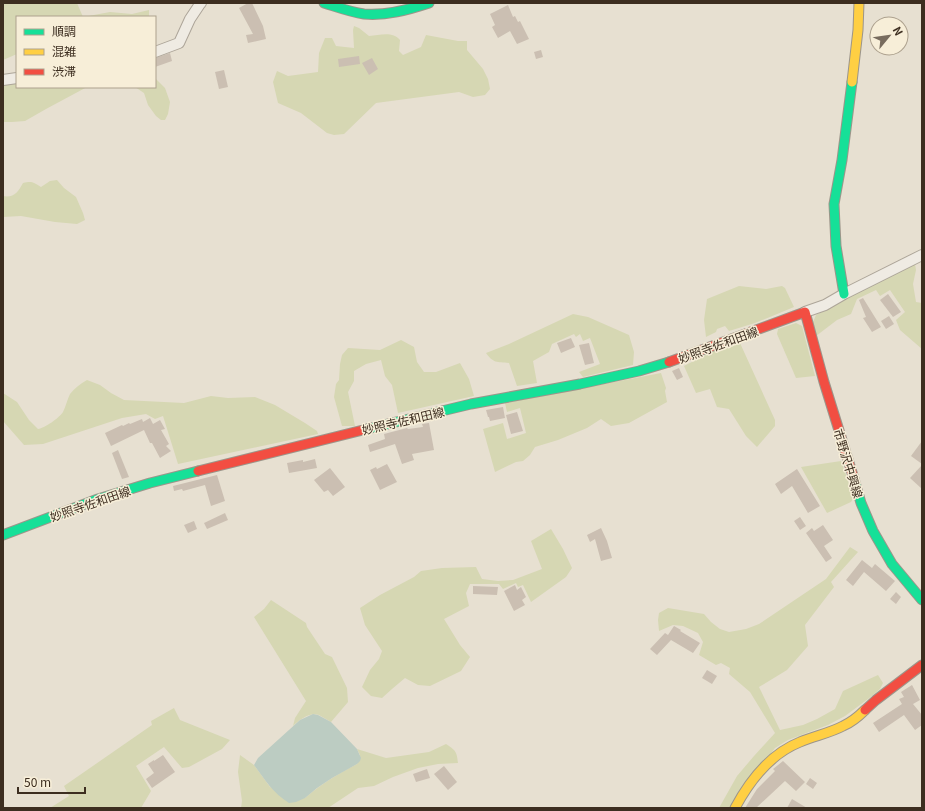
<svg xmlns="http://www.w3.org/2000/svg" width="925" height="811" font-family="Georgia,'Noto Sans JP',serif">
<rect width="100%" height="100%" fill="#e7e0d1"/>
<!-- green -->
<g fill="#d6d7b3">
<path d="M3,3H77L83,17L110,12L132,14L149,10V16L146,17H17V54L3,60Z"/>
<path d="M354,26L359,28L369,36C380,35 393,31 400,40L399,51L403,55L421,47L426,35L458,41H467V50L483,69L488,79L490,89L485,95L473,97L459,92L376,103L344,134L334,135L327,133L301,113L278,103L273,82L277,71L288,76L318,72L319,53L325,38H332L336,46L354,48L353,30Z"/>
<path d="M155,78L165,88L170,102L168,114L165,120H161L156,116L148,105L144,93L135,87H155Z"/>
<path d="M17,82V87H87L46,109L25,121L12,122H3V84Z"/>
<path d="M57,180L64,188L76,197L83,213L85,220L77,224L55,222L21,216L3,217V196C14,198 18,192 23,183C32,181 33,182 41,187L50,181Z"/>
<path d="M915,264L916,270L913,284L916,302L922,303V349L900,330L896,320L905,312L890,290L880,296L876,290L857,299L851,314L837,320L816,336L813,322L816,315L866,286Z"/>
<path d="M739,286L766,289L782,286L785,288L794,307L755,323L729,331L725,326L717,329L716,332L706,337L704,320L707,299Z"/>
<path d="M573,314L588,317L629,335L634,352L633,365L583,377L579,372L600,364L590,338L583,341L580,334L576,337L574,334L552,344L549,352L533,361L537,383L517,386L509,363C497,362 493,363 486,353L509,344Z"/>
<path d="M796,323L802,326L815,376L796,378L777,334L778,329Z"/>
<path d="M401,340L414,347L417,362L424,372H436L460,363L469,379L474,396L398,413L392,385L385,376L381,360L366,364L354,371V381L348,392L355,426H342L334,397L336,384L339,380L340,364L342,355L348,348L380,350Z"/>
<path d="M733,341L740,343L775,420V426L757,447L746,436L729,409L717,407L710,389L696,393L684,366Z"/>
<path d="M661,373L666,388L665,391L667,402L629,423L611,426L601,419L587,428L558,440L535,447L530,455L523,461L516,462L495,472L483,429L503,423L507,439L526,433L520,408L507,412L505,403Z"/>
<path d="M87,380L100,385L111,393L124,400L184,403L211,396L228,398L255,397L275,405L305,423L317,431L318,434L178,464L163,416L155,419L146,414L122,418L43,444L24,445L3,421V393L17,402L29,420L38,429C45,428 59,418 63,412C66,406 67,400 70,394C75,388 80,384 87,380Z"/>
<path d="M841,461L854,497L851,502L827,513L801,467Z"/>
<path d="M551,529L563,549L572,568L566,577L531,602L523,585L518,587L516,583L503,589L499,584H470L466,593L469,606L444,619L460,645L470,657L461,671L430,686L418,685L405,678L392,689L382,698L371,696L362,687L370,670L379,659L382,651L365,625L360,608L380,595L414,577L421,571L442,568L476,567L482,579L498,581L513,580L542,569L531,541Z"/>
<path d="M850,547L858,552L831,582L834,587L805,625L808,646L787,670L759,687L780,730L803,725L817,719L835,709L843,691L878,675L883,683L880,689L868,699L845,716L828,725L788,740L775,748L730,808H719L737,776L754,756L775,733L750,692L729,674L730,668L721,663L716,665L699,655L703,642L698,633L683,626L673,625L659,631L658,620L659,613L668,608L704,614L711,622L720,629L729,632L746,629L759,624L826,579Z"/>
<path d="M271,600L306,623L307,627L325,654L332,657L347,688L348,702L331,722C327,720 323,717 319,715C310,712 299,720 293,726L295,718L306,701L254,617L264,609Z"/>
<path d="M174,708L180,720L230,740L222,749L189,767L182,768L164,747L136,766L151,791L141,808H50L69,796L64,786L152,725L151,721Z"/>
<path d="M446,744C455,750 457,751 458,763L438,764L418,768L393,777L374,786L358,788L328,808H241L242,801L238,772L240,755L254,765L270,787L305,798C321,784 338,774 357,764L360,755L357,749L386,758L429,752Z"/>
</g>
<!-- water -->
<path fill="#bcccc2" d="M313,714L318,715L331,722L357,749L361,758L360,761L357,764L332,778L317,788L305,798L296,802L289,803C273,793 265,780 254,765L258,758L300,720Z"/>
<!-- building -->
<g fill="#cbbfb2">
<path d="M248,3H252L263,26L266,39L248,43L246,35L253,34L239,8Z"/>
<path d="M508,5L513,17L515,16L518,22L520,21L529,39L517,44L510,31L498,38L492,27L495,25L490,14Z"/>
<path d="M541,50L543,57L536,59L534,52Z"/>
<path d="M170,53L172,61L155,67V58Z"/>
<path d="M359,56L360,64L339,67L338,59Z"/>
<path d="M372,58L378,69L369,75L362,63Z"/>
<path d="M224,70L228,87L219,89L215,72Z"/>
<path d="M888,294L901,312L893,317L880,300Z"/>
<path d="M863,298L881,327L872,332L863,318L866,317L859,300Z"/>
<path d="M889,316L894,324L886,329L881,321Z"/>
<path d="M571,338L575,347L561,353L557,343Z"/>
<path d="M589,343L594,363L585,365L579,345Z"/>
<path d="M679,368L683,377L677,380L672,371Z"/>
<path d="M503,407L505,418L490,421L489,417H488L486,410Z"/>
<path d="M517,412L523,431L511,434L506,415Z"/>
<path d="M150,418L153,424L160,420L165,429L161,430L169,444L166,446L171,451L160,458L152,443H150L144,430L111,446L105,433L122,425L123,426L129,423L130,424L142,419L143,422Z"/>
<path d="M429,423L434,450L412,454L414,460L402,464L395,444L370,452L368,445L385,439L384,434L407,428L408,429L423,427L422,424Z"/>
<path d="M922,441V464L911,456Z"/>
<path d="M118,450L129,477L122,479L112,453Z"/>
<path d="M315,459L317,468L289,473L287,463L303,460V462Z"/>
<path d="M387,464L397,482L380,490L370,470L376,467L377,469Z"/>
<path d="M922,465V489L910,478Z"/>
<path d="M330,468L345,487L333,496L328,490L324,492L314,480Z"/>
<path d="M797,469L820,506L808,513L792,486L781,494L775,484Z"/>
<path d="M217,475L225,501L211,506L205,485L183,491L182,489L174,491L173,486Z"/>
<path d="M225,513L228,520L207,529L204,523Z"/>
<path d="M800,517L806,526L800,530L794,521Z"/>
<path d="M194,521L197,529L188,533L184,525Z"/>
<path d="M823,525L833,540L824,546L832,558L826,562L806,533L812,528L814,531Z"/>
<path d="M601,528L607,541L612,558L601,561L595,539L590,542L587,535Z"/>
<path d="M862,560L872,568L875,564L895,581L886,591L864,572L853,586L846,580Z"/>
<path d="M515,585L517,590L521,587L526,597L522,600L525,605L514,611L504,591Z"/>
<path d="M473,586L498,587L497,595L473,594Z"/>
<path d="M896,592L901,597L896,604L890,599Z"/>
<path d="M674,626L681,630L680,631L700,643L693,653L671,640L657,655L650,649L665,633L668,635Z"/>
<path d="M707,670L717,676L712,684L702,678Z"/>
<path d="M912,685L920,700L913,704L922,715V725L915,730L904,715L879,732L873,723L902,704L899,699L904,697L901,692Z"/>
<path d="M163,755L175,772L152,788L146,779L154,773L148,764L154,760V761Z"/>
<path d="M783,761L805,782L796,791L785,781L756,808H745L757,789L775,771L773,769Z"/>
<path d="M444,766L457,782L448,790L434,774Z"/>
<path d="M427,769L430,778L416,782L413,774Z"/>
<path d="M810,778L817,783L813,789L806,784Z"/>
<path d="M792,799L807,808H787Z"/>
</g>
<g fill="none" stroke-linecap="round" stroke-linejoin="round">
<defs>
<g id="street">
<path d="M155,52L179,43L190,19L200,4L201,3"/>
<path d="M3,80L17,78"/>
<path d="M805,312L825,305L844,294L922,255"/>
</g>
<g id="fast">
<path d="M324,3C337,7 350,12 364,14C386,16 408,10 429,3"/>
<path d="M844,294L836,246L834,204L842,160L852,82"/>
<path d="M367,429L471,404L580,384L639,371L669,362"/>
<path d="M854,479L861,503L873,531L892,564L922,600"/>
<path d="M3,535L98,499L150,483L198,471"/>
</g>
<g id="slow">
<path d="M852,82L858,30L859,3"/>
<path d="M735,808C750,780 770,754 800,742C814,736 830,733 843,726C852,722 859,716 865,710"/>
</g>
<g id="jam">
<path d="M669,362L805,312L824,382L854,479"/>
<path d="M198,471L367,429"/>
<path d="M865,710L876,700L922,665"/>
</g>
</defs>
<!-- street casing -->
<use href="#street" stroke="#ada599" stroke-width="12"/>
<!-- fast casing -->
<use href="#fast" stroke="#9c958a" stroke-width="11"/>
<!-- slow casing -->
<use href="#slow" stroke="#9c958a" stroke-width="11"/>
<!-- jam casing -->
<use href="#jam" stroke="#9c958a" stroke-width="11"/>
<!-- street -->
<use href="#street" stroke="#efebe3" stroke-width="10"/>
<!-- fast -->
<use href="#fast" stroke="#16e098" stroke-width="9"/>
<!-- slow -->
<use href="#slow" stroke="#ffcf43" stroke-width="9"/>
<!-- jam -->
<use href="#jam" stroke="#f24e42" stroke-width="9"/>
</g>
<g text-anchor="middle" dominant-baseline="central" stroke-width="3" stroke-linejoin="round" paint-order="stroke">
<!-- street labels -->
<g font-size="12" fill="#3d2e20" stroke="#f7eed8">
<text transform="translate(718 344) rotate(-20)">妙照寺佐和田線</text>
<text transform="translate(403 420) rotate(-13)">妙照寺佐和田線</text>
<text transform="translate(849 463) rotate(73)">市野沢中興線</text>
<text transform="translate(90 503) rotate(-19)">妙照寺佐和田線</text>
</g>
</g>
<!-- border -->
<rect width="925" height="811" fill="none" stroke="#3d2e20" stroke-width="8"/>
<!-- legend -->
<rect x="16" y="16" width="140" height="72" fill="#f7eed8" stroke="#ada18e"/>
<rect x="24" y="29" width="20" height="6" fill="#16e098" stroke="#ada18e"/>
<text x="52" y="36" font-size="12" fill="#3d2e20">順調</text>
<rect x="24" y="49" width="20" height="6" fill="#ffcf43" stroke="#ada18e"/>
<text x="52" y="56" font-size="12" fill="#3d2e20">混雑</text>
<rect x="24" y="69" width="20" height="6" fill="#f24e42" stroke="#ada18e"/>
<text x="52" y="76" font-size="12" fill="#3d2e20">渋滞</text>
<!-- north arrow -->
<g transform="translate(889 36) rotate(61)"><circle r="19" fill="#f7eed8" stroke="#ada18e"/>
<path d="M0-3L7 15L0 10L-7 15Z" fill="#786c5e"/>
<text y="-6" font-size="11" font-weight="bold" text-anchor="middle" fill="#3d2e20">N</text>
</g>
<!-- scale -->
<path d="M18 787v6h67v-6" fill="none" stroke="#3d2e20" stroke-width="2"/>
<text x="24" y="787" font-size="12" fill="#3d2e20" stroke="#f7eed8" stroke-width="3" paint-order="stroke">50 m</text>
</svg>
